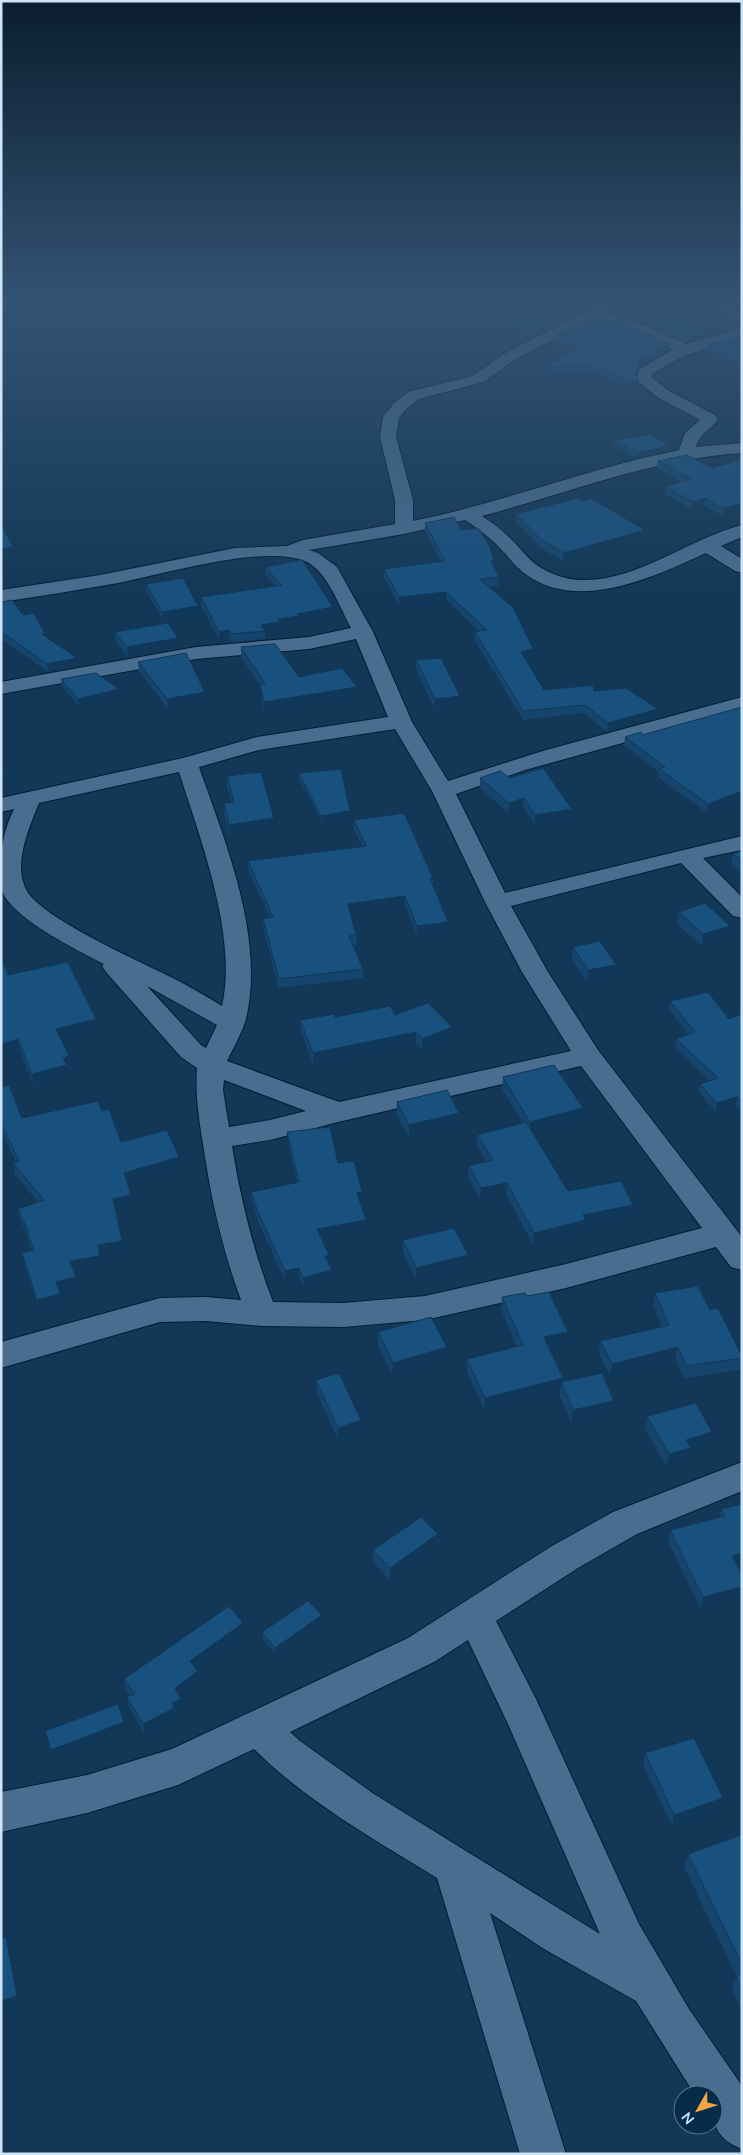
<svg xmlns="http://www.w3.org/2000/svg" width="743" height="2155" font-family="Mulish,sans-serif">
<rect width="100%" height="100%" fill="#133756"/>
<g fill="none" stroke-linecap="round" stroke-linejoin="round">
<defs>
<g id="minor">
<path d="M616,297H635L606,313L638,323L687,344L742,328V337L683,356L652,374V378L669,391L715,415L717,418C717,427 700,431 696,447L742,443V453C651,459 569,493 482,516C493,523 503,531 512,540C522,550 530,562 543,569C607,606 681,540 742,525V537L721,546L742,559V573L735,571L706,553C655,576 582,612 528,576C516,568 508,556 498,546C488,536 477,528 465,520L404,534L309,550L318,553L337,567L373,632L412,722L448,781L546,750L742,697V710L525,770L456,794L505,893L742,836V850L703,858L742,897V918L733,916L681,863L511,906L548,972L598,1050L742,1237V1270L731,1267L716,1247L566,1288L425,1320L343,1327L262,1326L205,1321L160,1322L1,1368V1342L160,1298L205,1297L241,1300C222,1249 211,1198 203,1144C199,1119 195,1094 197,1068L181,1057L106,972L102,966L104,964C77,950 13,919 2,891C0,886 1,878 1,872C1,847 3,833 14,809L1,812V798L183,758L257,737L388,717L356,639L309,649L196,659L1,694V682L196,647L309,637L351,628C340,608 327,570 305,561C264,544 163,574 118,583C79,590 40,596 1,602V590L100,575L235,548L287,546L303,540L395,524V500L380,437L383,417L394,403L408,392L473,376L507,352ZM595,319L628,329L673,349L639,370L636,380L657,397L700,420L685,433L679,450C589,468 503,503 413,521V500L396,437L399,418L406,409L419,399L483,382L517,358ZM395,729L432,791L485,902L522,972L571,1051L339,1102L227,1061C233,1048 242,1033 246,1019C265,938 226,844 199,767L259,750ZM179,772C200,838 238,937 222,1006C206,996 190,987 173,978C141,962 43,919 27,891C12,865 29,828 39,803ZM147,986L217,1025L206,1048L201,1045ZM581,1066L702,1228L566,1264L425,1296L343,1303L273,1302C253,1250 241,1201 232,1146L270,1140L338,1122ZM224,1080L306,1111L270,1120L229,1127L223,1090Z"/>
<path d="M698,297H715L742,314V325Z"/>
<path d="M742,1462V1491L637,1534L578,1568L496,1621L536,1699L639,1924L689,2009L742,2086V2149C713,2137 713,2123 713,2095H695L636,2001L544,1949L490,1913L566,2154H520L437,1878C374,1839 307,1802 254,1749L178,1785L87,1813L1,1832V1792L87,1775L172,1749L408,1638L552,1546L613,1512ZM468,1640L508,1724L600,1934L374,1794L300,1741L290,1732L434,1662Z"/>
</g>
</defs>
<!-- minor casing -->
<use href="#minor" stroke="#031d34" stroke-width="2"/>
<!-- minor -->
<use href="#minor" fill="#486d8f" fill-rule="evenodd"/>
</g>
<!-- wall -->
<g fill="#15456c">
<path d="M685,297H704L741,322V326L736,328Z"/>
<path d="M722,297H742V312L723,300Z"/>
<path d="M600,298V303L534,336L496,326V321L521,314Z"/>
<path d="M611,308L714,330L713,334L687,342L639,321L611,313Z"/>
<path d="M554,336L670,344L669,349L645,364L640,365L636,376L639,384L627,388L593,372L542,374V368L575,348L553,342Z"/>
<path d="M742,338V368L740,369L706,351L707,346Z"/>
<path d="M615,440L668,446V451L637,458L614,445Z"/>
<path d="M742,459L723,516L704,505L691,509L665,493L666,486L681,482L657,468L658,461L712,468Z"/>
<path d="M584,501L645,530L644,538L563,561L541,548L516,523V514Z"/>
<path d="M425,523L461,530L494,559V567L499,577V586H488L533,649V658L525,660L544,690L594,691L658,709L657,718L607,732L584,713L523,720L475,641V632H479L446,600L399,605L384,577V569L441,562L425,531Z"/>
<path d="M265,567L333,615L299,621V624L280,627V630L265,633V639L232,642L229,638L219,640L201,605V597L276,586L265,575Z"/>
<path d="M146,584L199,614L163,620L147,592Z"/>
<path d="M1,602L23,615L45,636L78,666L48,672L3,640L1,637Z"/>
<path d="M115,632L178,638L179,648L128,657L116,642Z"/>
<path d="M241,647L299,677L357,697L264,712L261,695V687L241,657Z"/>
<path d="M416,660L460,705L434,708L416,669Z"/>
<path d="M138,662L206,701L168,709L139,671Z"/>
<path d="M61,679L120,694L78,705L62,685Z"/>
<path d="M742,707V799L707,813L658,777L659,772L624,745L625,737L642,735Z"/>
<path d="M299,773L350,811V817L322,822L299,779Z"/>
<path d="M227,776L274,818V830L230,836L224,815V803H232L227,787Z"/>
<path d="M480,778H510L572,809L571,819L535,825L523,808L508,813L480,788Z"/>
<path d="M354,820L433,878V885L448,922V931L417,935L405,905L350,913L356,935L357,945H352L363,969V978L279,988L263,928V919L270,918L248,870V861L362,846L354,829Z"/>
<path d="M742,851V873L731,865L733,854Z"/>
<path d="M679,912L730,926L728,938L702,946L677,924Z"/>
<path d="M573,947L616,965L615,977L587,982L572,959Z"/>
<path d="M1,960L8,975L97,1030L61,1039L69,1056L71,1067L67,1068L68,1077L34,1086L20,1051L1,1055Z"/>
<path d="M670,1001L729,1019L742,1014V1113L735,1106L716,1112L699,1092L700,1084L710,1081L675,1048L676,1039L688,1034L669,1010Z"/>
<path d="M395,1015L452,1027L451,1038L422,1049L416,1043L313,1064L301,1031L300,1020L335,1017Z"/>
<path d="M503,1077L583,1108L582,1121L533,1133L568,1191L632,1216L585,1226V1231L533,1245L506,1194L480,1200L468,1177L469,1166L486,1162L477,1146V1135L523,1123L502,1089Z"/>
<path d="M1,1087L22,1118L102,1111L121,1142L180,1168L127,1184L131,1195L133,1206L116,1210L122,1241L124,1252L100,1257L102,1267L74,1272L78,1289L60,1293L62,1305L40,1312L24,1264L22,1253L31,1250L29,1245L27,1234L20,1220L18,1209L38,1202L15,1175L13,1163L16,1162L3,1134H1Z"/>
<path d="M397,1102L459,1125L409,1137L396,1114Z"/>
<path d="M287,1132L338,1163L362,1192V1201L360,1202L366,1220V1229L321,1237L329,1255L330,1265L332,1280L304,1287L299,1277L285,1281L258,1221L252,1201L251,1192L297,1183L288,1142Z"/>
<path d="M403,1240L467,1268L416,1280L403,1253Z"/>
<path d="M655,1293L710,1310L742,1356V1362L740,1370L684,1378L675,1360L610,1376L599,1354L600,1341L662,1327L653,1306Z"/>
<path d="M527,1296L566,1344L549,1348L563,1378L562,1382L614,1401L613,1413L571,1422L559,1395L560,1391L484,1410L467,1371V1359L517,1347L501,1310L502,1297Z"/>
<path d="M378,1332L446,1359L392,1375L378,1345Z"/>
<path d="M316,1380L361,1433L338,1440L317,1393Z"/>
<path d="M647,1416L710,1444L690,1450L688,1460L666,1466L645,1429Z"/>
<path d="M742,1504V1565L737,1566L701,1609L668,1542L670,1530L720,1517L721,1509Z"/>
<path d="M438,1534L437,1547L390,1580L373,1562V1550Z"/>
<path d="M322,1621L275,1654L263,1638L262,1632Z"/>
<path d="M244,1633L195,1668L199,1681L179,1696L181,1699L182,1708L175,1712L176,1717L145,1734L129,1707L127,1697L130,1696L126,1689L124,1679Z"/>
<path d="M645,1753L720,1810L672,1826L643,1765Z"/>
<path d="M742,1837V2011L732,1989L736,1977H737L684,1867L688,1854Z"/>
</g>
<!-- shaded-wall -->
<g fill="#113858">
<path d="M600,298V303L534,336V332Z"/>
<path d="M741,322V326L736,328V323Z"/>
<path d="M714,330L713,334L687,342L688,337Z"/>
<path d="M670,344L669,349L645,364L640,365L634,380L639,379V384L627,388L628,382L637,360Z"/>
<path d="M668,446V451L637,458L638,453Z"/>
<path d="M705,498L704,505L691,509L692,502Z"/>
<path d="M742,503V510L723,516L724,509Z"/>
<path d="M645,530L644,538L563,561L564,553Z"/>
<path d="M13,547L15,555L1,558V549Z"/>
<path d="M494,559V567L491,561Z"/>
<path d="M446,592V600L399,605V597Z"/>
<path d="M198,606L199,614L163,620L162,612Z"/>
<path d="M333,607V615L299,621V624L280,627V630L265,633V631L261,625L297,614Z"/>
<path d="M229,630V638L219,640V632Z"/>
<path d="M178,638L179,648L128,657L127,647Z"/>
<path d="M533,649V658L520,661L521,652Z"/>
<path d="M77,658L78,666L48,672L47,664Z"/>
<path d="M357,687V697L264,712V702Z"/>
<path d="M119,689L120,694L78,705V699Z"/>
<path d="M205,692L206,701L168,709L167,699Z"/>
<path d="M460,696V705L434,708L435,699Z"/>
<path d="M658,709L657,718L607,732L608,723Z"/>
<path d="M4,776L6,787L1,788V777Z"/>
<path d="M742,791V799L707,813L708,804Z"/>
<path d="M524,798L523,808L508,813L509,803Z"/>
<path d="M572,809L571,819L535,825V815Z"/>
<path d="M350,811V817L322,822L321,816Z"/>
<path d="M274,818V830L230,836L229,825Z"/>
<path d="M405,896V905L348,913V904Z"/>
<path d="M448,922V931L417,935V926Z"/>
<path d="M730,926L728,938L702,946L703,934Z"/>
<path d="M616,965L615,977L587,982L588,970Z"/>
<path d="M96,1019L97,1030L58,1040L56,1029Z"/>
<path d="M452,1027L451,1038L422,1049V1039Z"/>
<path d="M416,1032V1043L313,1064V1053Z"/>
<path d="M18,1039L20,1051L1,1055V1044Z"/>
<path d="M69,1056L71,1067L67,1068L68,1077L34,1086L32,1074L63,1058Z"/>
<path d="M737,1097L735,1106L716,1112L717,1103Z"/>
<path d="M583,1108L582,1121L529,1134L530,1122Z"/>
<path d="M459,1113V1125L409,1137V1125Z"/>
<path d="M179,1157L180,1168L125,1184L124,1173Z"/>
<path d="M507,1183L506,1194L480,1200L481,1188Z"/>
<path d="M362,1192V1201L357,1203V1193Z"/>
<path d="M131,1195L133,1206L115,1210L113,1199Z"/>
<path d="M633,1205L632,1216L585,1226V1231L533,1245L534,1233L583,1215Z"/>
<path d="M366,1220V1229L317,1238V1229Z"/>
<path d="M122,1241L124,1252L100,1257L102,1267L72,1273L70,1261L98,1245Z"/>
<path d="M329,1255L330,1265L325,1256Z"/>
<path d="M468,1255L467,1268L416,1280V1268Z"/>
<path d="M299,1268V1277L285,1281V1271Z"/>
<path d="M332,1270V1280L304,1287L303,1278Z"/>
<path d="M76,1277L78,1289L58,1294L56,1282Z"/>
<path d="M60,1294L62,1305L40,1312L37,1300Z"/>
<path d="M568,1332L566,1344L543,1349L544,1337Z"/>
<path d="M447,1347L446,1359L392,1375L393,1363Z"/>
<path d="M678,1347L675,1360L610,1376L612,1364Z"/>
<path d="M563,1378L562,1385L561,1382L560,1391L484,1410L485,1398Z"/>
<path d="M614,1401L613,1413L571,1422L573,1410Z"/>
<path d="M361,1420V1433L338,1440V1428Z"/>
<path d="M712,1432L710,1444L690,1450L688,1460L666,1466L669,1454L686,1440Z"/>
<path d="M438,1534L437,1547L390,1580V1568Z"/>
<path d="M742,1553V1565L729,1568L732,1556Z"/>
<path d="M742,1587V1598L701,1609L703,1597Z"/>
<path d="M322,1615V1621L275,1654V1648Z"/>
<path d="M243,1623L244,1633L191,1671L190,1661Z"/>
<path d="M198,1671L199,1681L176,1698L175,1688Z"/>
<path d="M181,1699L182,1708L175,1712L176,1717L145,1734L143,1724L172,1703Z"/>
<path d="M124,1722L126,1728L52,1756L51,1750Z"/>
<path d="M723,1798L720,1810L672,1826L674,1815Z"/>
<path d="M6,1937L10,1948L20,2007L1,2013V2001Z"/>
</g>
<!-- building -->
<g fill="#18507e" stroke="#113858">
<path d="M576,297H597L600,298L534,332L496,321H498L502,302H521V314Z"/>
<path d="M693,297H704L741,322L736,323Z"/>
<path d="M727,297H729L742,302V307Z"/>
<path d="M734,297H742V301Z"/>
<path d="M627,303L714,330L688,337L639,317L611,308Z"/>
<path d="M596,316L628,325L670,344L646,358L637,360L640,362L635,375L639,379L628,382L594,366L542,368L582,344L554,336Z"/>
<path d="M736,337L742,338V364H741L707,346Z"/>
<path d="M651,434L668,446L638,453L615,440Z"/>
<path d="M687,455L712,468L742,459V503L724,509L705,498L692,502L666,486L691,479L658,461Z"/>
<path d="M579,498L584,501L592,499L645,530L564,553L542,540L516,514Z"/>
<path d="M454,517L461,530L478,528L489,545L494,559L491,561L499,577L479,579L513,607L533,649L521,652L544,690L593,685L594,691L626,688L658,709L608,723L585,705L523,711L475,632L487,630L446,592L399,597L384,569L445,561L425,523Z"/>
<path d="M1,524L13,547L1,549Z"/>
<path d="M302,560L333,607L297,614L299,616L278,619L280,622L261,625L265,631L231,634L229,630L219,632L201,597L282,585L265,567Z"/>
<path d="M183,578L198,606L162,612L146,584Z"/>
<path d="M12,600L23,615L34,613L45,634H42L77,658L47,664L2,632L1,631V602Z"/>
<path d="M168,623L178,638L127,647L115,632Z"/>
<path d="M275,644L299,677L342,668L357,687L264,702L260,685L265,684L241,647Z"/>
<path d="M186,653L205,692L167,699L138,662Z"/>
<path d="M441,658L460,696L435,699L416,660Z"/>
<path d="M96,673L119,689L78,699L61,679Z"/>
<path d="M742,707V791L708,804L659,769L665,767L625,737L641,732L642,735Z"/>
<path d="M543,768L572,809L535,815L524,798L509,803L480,778L500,771L510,778Z"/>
<path d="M1,769L4,776L1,777Z"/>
<path d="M341,769L350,811L321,816L299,773Z"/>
<path d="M261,772L274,818L229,825L224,803L234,802L227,776Z"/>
<path d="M404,813L433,878H430L448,922L417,926L405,896L348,904L356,935L349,936L363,969L279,979L263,919L273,917L248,861L366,846L354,820Z"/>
<path d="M742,851V861L733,854Z"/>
<path d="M705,903L730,926L703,934L679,912Z"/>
<path d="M600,941L616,965L588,970L573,947Z"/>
<path d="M2,959L8,975L68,962L96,1019L56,1029L69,1056L63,1058L67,1065L32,1074L18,1039L1,1044V960Z"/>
<path d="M708,992L729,1019L742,1014V1103L737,1097L717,1103L700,1084L718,1078L676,1039L695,1032L670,1001Z"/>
<path d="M428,1003L452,1027L422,1039L416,1032L313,1053L300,1020L334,1014L335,1017L390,1006L395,1015Z"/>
<path d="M554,1065L583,1108L530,1122L503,1077Z"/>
<path d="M9,1085L22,1118L98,1101L102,1111L109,1109L121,1142L167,1130L179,1157L124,1173L131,1195L113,1199L122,1241L98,1245L100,1256L70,1261L76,1277L56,1282L60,1294L37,1300L22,1253L34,1250L27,1234L29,1233L18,1209L44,1200L13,1163L19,1161L1,1123V1087Z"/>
<path d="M447,1090L459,1113L409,1125L397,1102Z"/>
<path d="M526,1122L568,1191L621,1181L633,1205L583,1215L586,1220L534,1233L507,1183L481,1188L469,1166L493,1160L477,1135Z"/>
<path d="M330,1127L338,1163L354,1161L362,1192L357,1193L366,1220L317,1229L329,1255L325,1256L332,1270L303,1278L299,1268L285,1271L258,1212L251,1192L299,1182L287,1132Z"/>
<path d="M454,1228L468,1255L416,1268L403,1240Z"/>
<path d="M698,1286L710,1310L718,1308L742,1356V1358L686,1366L678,1347L612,1364L600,1341L669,1325L655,1293Z"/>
<path d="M549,1292L568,1332L544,1337L563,1378L485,1398L467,1359L523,1345L502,1297L525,1293L527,1296Z"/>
<path d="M431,1317L447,1347L393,1363L378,1332Z"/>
<path d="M339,1373L361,1420L338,1428L316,1380Z"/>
<path d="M602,1373L614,1401L573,1410L561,1382Z"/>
<path d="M696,1403L712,1432L686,1440L691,1448L669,1454L647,1416Z"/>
<path d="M742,1504V1553L732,1556L742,1575V1587L703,1597L670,1530L725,1516L721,1509Z"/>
<path d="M421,1517L438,1534L390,1568L373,1550Z"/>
<path d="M308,1601L322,1615L275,1648L262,1632Z"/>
<path d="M229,1606L243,1623L190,1661L198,1671L175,1688L181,1699L172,1703L174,1708L143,1724L127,1697L135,1694L124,1679Z"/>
<path d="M118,1704L124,1722L51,1750L45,1731Z"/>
<path d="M694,1738L723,1798L674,1815L645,1753Z"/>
<path d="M741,1835L742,1837V1964L688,1854Z"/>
<path d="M6,1937L17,1996L1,2001V1939Z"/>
<path d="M742,1975V1989L736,1977Z"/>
</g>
<!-- sky -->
<linearGradient id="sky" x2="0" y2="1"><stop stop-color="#0a1e2f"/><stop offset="0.5" stop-color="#335373"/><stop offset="1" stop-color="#335373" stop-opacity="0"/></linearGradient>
<rect width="743" height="599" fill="url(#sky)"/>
<!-- border -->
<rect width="743" height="2155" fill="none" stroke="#d0e4f7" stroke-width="5"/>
<!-- north arrow -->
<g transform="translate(698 2110) rotate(231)"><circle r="24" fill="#072c4a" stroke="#57768f"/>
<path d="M0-4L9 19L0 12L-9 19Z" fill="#f3a443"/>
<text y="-8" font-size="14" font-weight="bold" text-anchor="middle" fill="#d0e4f7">N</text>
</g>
</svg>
